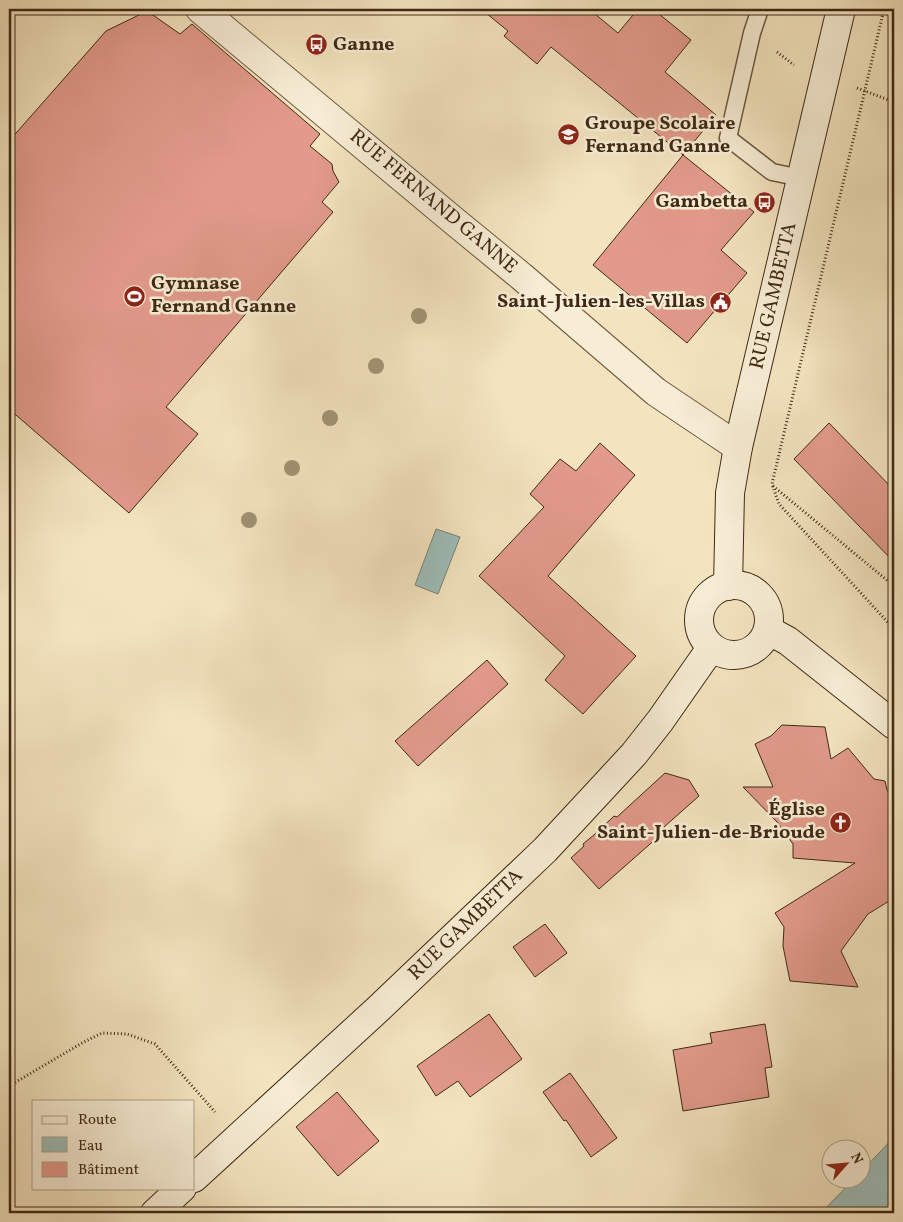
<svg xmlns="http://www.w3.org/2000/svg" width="903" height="1222" font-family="Vollkorn,serif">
<rect width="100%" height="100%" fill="#f3e4bf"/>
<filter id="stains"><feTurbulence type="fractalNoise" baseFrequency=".004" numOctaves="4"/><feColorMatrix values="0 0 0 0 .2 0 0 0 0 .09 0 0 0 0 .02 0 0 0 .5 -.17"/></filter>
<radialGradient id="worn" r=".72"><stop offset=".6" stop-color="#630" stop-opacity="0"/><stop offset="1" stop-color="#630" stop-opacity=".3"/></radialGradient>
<!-- water -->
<g fill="#9dbdb9" stroke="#778277">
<path d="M436,529L460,537L438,594L415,585Z"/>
<path d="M894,1137V1213H821L853,1180H860L861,1172Z"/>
</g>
<!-- building -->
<g fill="#e29a8b" stroke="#3f2914">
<path d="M481,9H589L618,33L638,9H653L691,40L665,72L716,115L683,155L551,47L537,64L504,36L508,31Z"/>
<path d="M143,13L153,15L180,34L192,24L320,134L310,146L332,164L333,171L339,182L322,202L333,212L166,407L198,434L129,513L9,409V141L106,31Z"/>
<path d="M683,155L754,212L721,250L747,273L687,343L593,265Z"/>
<path d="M829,423L894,490V562L794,459Z"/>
<path d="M600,443L635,475L548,576L636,656L583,714L545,680L565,656L479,576L544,507L530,494L560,459L576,471Z"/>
<path d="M487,660L508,684L418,766L395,741Z"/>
<path d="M782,725L825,727L831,759L848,748L874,779L885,781L887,790L894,799V898L868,914L841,951L858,987L790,981L783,946L784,927L775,913L855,863L793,858V844L777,822L743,787H773L755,744L771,736Z"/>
<path d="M665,773L689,780L699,796L664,827L666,830L599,889L571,858L584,846L583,844L595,834L614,816L617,817Z"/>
<path d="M545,924L567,953L535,977L513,947Z"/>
<path d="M489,1014L522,1059L470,1097L458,1081L436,1096L417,1066Z"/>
<path d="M765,1024L772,1067L765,1068L769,1097L683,1111L673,1050L712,1043L710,1033Z"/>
<path d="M570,1073L617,1138L591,1157L566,1120L564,1121L543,1092Z"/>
<path d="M337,1092L379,1141L338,1176L296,1127Z"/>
</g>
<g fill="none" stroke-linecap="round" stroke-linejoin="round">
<defs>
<path id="lane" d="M760,9L752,33L728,138L772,172L801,178"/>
<path id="street" d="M200,9L454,221L521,276L656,392L738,447"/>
<g id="secondary">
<circle cx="734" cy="620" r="35"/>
<path d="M728,586L730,493L738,447L841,9"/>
<path d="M768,630L788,641L894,725"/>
<path d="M194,1178L377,1010L545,850L634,754L660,721L711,648"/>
<path d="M155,1213L182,1188"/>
</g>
</defs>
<!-- lane casing -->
<use href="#lane" stroke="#6c583f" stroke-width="19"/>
<!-- street casing -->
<use href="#street" stroke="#6c583f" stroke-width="30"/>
<!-- secondary casing -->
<use href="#secondary" stroke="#3f2914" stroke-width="30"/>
<!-- path -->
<g stroke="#3f2914" stroke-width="3" stroke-dasharray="1 2.5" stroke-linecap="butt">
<path d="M722,9L729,14"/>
<path d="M884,9L865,90L772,484L779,504L894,629"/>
<path d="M777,52L794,65"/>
<path d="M857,88L894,102"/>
<path d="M773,486L894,586"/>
<path d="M9,1086L82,1043L102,1033L127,1034L155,1044L215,1112"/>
</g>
<!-- lane -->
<use href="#lane" stroke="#f7edd5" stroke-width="16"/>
<!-- street -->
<use href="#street" stroke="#f7edd5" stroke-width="28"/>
<!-- secondary -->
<use href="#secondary" stroke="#f7edd5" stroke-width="28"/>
</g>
<!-- trees -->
<g fill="#a19373">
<circle cx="419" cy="316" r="8"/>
<circle cx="376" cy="366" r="8"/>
<circle cx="330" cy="418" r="8"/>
<circle cx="292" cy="468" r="8"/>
<circle cx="249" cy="520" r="8"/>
</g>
<!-- icons -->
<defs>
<symbol id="bus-disc" viewBox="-11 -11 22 22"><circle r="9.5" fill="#8f2418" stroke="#f7edd5"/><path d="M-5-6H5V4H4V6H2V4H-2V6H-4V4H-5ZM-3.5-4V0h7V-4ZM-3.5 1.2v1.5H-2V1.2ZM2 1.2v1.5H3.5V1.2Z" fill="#fff"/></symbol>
<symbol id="school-disc" viewBox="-11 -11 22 22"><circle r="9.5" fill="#8f2418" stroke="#f7edd5"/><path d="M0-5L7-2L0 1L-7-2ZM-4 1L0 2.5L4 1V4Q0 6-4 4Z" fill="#fff"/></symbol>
<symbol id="stadium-disc" viewBox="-11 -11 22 22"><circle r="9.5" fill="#8f2418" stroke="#f7edd5"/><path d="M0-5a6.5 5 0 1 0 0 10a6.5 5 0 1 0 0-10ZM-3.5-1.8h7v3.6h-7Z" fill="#fff"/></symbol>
<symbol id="civic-disc" viewBox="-11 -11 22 22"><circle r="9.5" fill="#8f2418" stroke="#f7edd5"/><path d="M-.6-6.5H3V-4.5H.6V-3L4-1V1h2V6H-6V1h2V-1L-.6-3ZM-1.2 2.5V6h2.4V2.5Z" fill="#fff"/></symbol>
<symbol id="church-disc" viewBox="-11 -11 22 22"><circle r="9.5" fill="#8f2418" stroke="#f7edd5"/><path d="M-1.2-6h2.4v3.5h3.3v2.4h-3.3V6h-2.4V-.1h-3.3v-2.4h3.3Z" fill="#fff"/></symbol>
</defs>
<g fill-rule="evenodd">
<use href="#bus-disc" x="304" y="32" width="25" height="25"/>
<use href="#school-disc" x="556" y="122" width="25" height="25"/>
<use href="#bus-disc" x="752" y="190" width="25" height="25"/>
<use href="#stadium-disc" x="122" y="284" width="25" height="25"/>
<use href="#civic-disc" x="708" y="290" width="25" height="25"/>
<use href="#church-disc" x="828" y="810" width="25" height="25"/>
</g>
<g text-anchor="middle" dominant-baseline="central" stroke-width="5" stroke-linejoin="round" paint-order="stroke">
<!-- poi labels -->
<g font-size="20" font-weight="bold" fill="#3f2914" stroke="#f7edd5" text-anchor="start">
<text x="333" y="45">Ganne</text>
<text x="585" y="124">Groupe Scolaire<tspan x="585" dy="23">Fernand Ganne</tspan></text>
<text x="748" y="202" text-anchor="end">Gambetta</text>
<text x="151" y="284">Gymnase<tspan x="151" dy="23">Fernand Ganne</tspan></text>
<text x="705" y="302" text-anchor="end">Saint-Julien-les-Villas</text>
<text x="825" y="810" text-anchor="end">Église<tspan x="825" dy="23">Saint-Julien-de-Brioude</tspan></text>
</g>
<!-- street labels -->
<g font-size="20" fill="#3f2914" stroke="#f7edd5">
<text transform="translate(433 202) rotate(40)">RUE FERNAND GANNE</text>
<text transform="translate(774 296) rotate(-77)">RUE GAMBETTA</text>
<text transform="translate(466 925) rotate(-44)">RUE GAMBETTA</text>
</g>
</g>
<!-- margin -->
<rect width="903" height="1222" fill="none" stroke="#f3e4bf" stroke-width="30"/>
<rect x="10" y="10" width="883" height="1202" fill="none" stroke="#3f2914" stroke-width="2.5"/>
<rect x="15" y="15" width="873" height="1192" fill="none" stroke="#3f2914"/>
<!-- legend -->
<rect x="32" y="1100" width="162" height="90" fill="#f7edd5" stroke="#ad9f88"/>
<rect x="42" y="1116" width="25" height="8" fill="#f7edd5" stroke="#ad9f88"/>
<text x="78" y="1124" font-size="15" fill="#3f2914">Route</text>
<rect x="42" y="1137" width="25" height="15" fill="#9dbdb9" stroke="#ad9f88"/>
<text x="78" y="1150" font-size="15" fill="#3f2914">Eau</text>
<rect x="42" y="1162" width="25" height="15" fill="#e29a8b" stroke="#ad9f88"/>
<text x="78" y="1174" font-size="15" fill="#3f2914">Bâtiment</text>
<!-- north arrow -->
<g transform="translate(846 1164) rotate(63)"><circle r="24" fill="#f7edd5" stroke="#ad9f88"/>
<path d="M0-4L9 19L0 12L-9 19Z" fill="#8f2418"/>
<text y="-8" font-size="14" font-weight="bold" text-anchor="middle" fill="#3f2914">N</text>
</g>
<rect width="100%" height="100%" filter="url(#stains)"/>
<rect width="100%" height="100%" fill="url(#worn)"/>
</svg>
